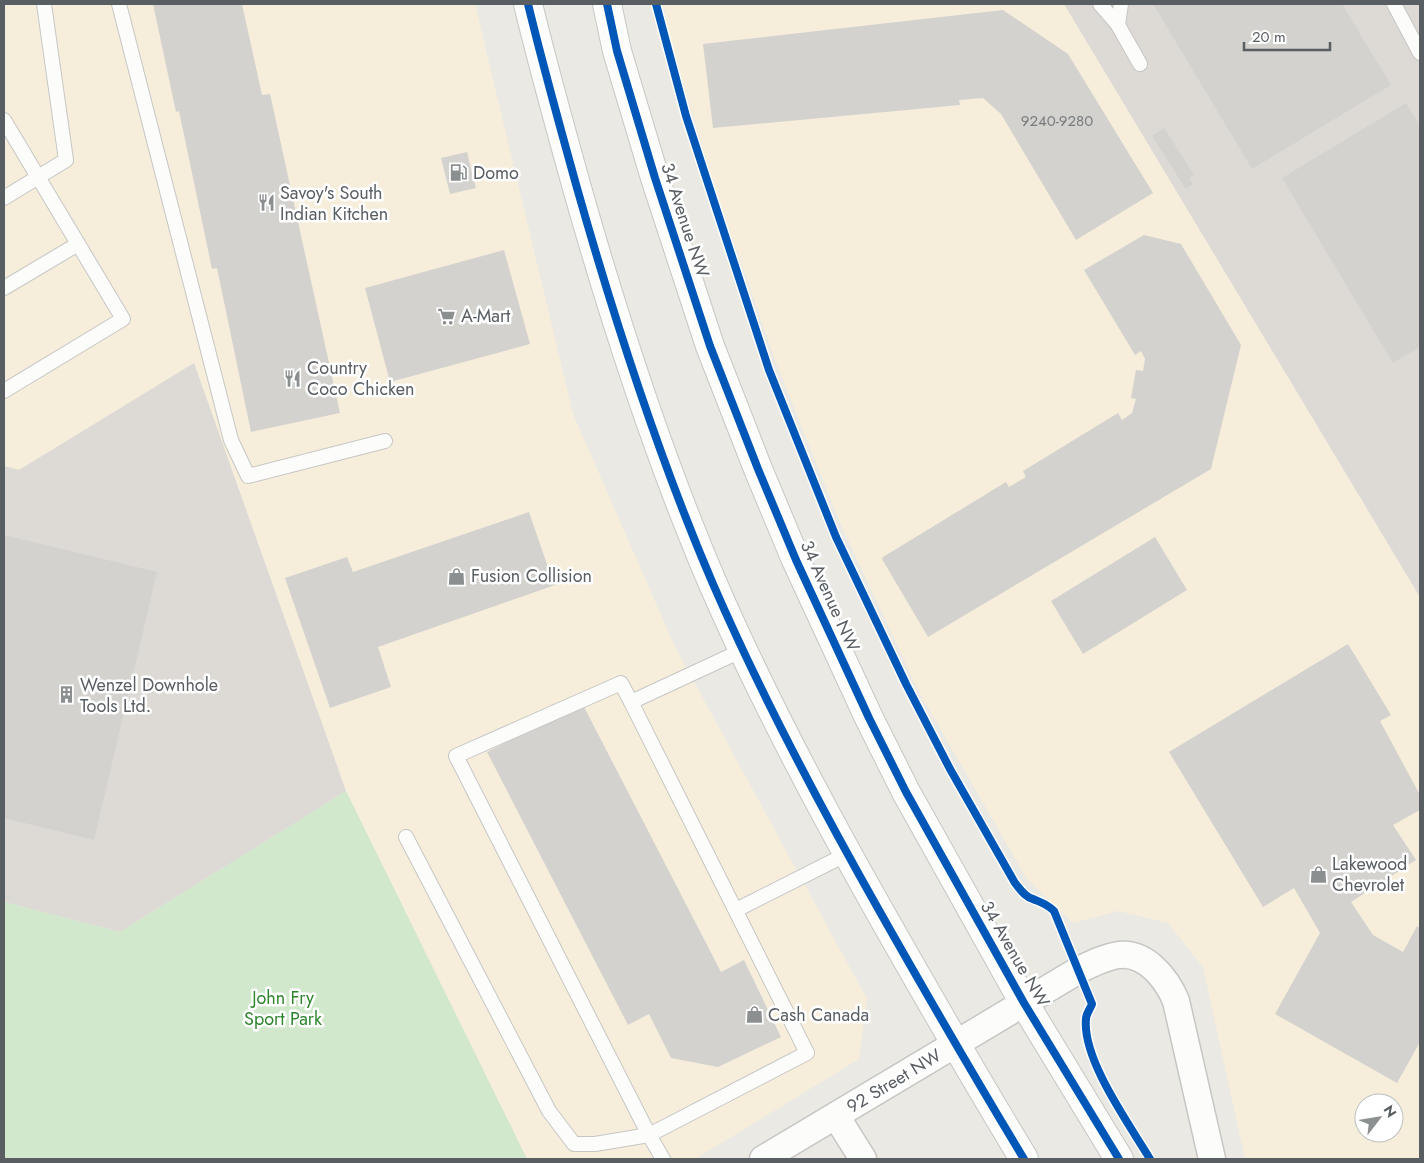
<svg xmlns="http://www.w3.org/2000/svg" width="1424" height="1163" font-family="Jost,sans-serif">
<rect width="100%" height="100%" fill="#eae9e3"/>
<!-- commercial -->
<g fill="#f6eedb" fill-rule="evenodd">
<path d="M4,4H475L573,414L675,647L867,999L859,1059L695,1159H527L346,791L194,364L19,470L4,466Z"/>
<path d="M663,4H1064L1420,597V1159H1245L1203,967L1168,923L1118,911L1073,923L1027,879L918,690L840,523L776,363L713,182L671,42ZM1364,1103H1394V1133H1364Z"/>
</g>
<!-- industrial -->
<g fill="#dddad6">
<path d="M1064,4H1420V597L1315,422Z"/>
<path d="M194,363L346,791L120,932L4,902V466L19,470Z"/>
</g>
<!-- green -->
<path fill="#d1e8cc" d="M346,791L527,1159H4V902L120,932Z"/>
<!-- building -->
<g fill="#d3d2ce">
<path d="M153,4H242L262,95L270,94L340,413L251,432L217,268L212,269L179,111L176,112Z"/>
<path d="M1153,4H1342L1391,85L1252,169Z"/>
<path d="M1003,10L1068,54L1153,193L1076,240L1001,114L983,98L959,100L960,105L713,128L703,44Z"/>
<path d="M1406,103L1420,126V347L1393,363L1282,178Z"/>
<path d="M1164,128L1194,175L1189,178L1193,184L1186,189L1152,136Z"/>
<path d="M467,152L476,188L450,194L441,158Z"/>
<path d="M1144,235L1181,244L1241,345L1211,469L928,637L882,559L883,557L1006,482L1009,487L1026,477L1023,471L1118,413L1122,420L1132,413L1136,399L1131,398L1136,370L1143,371L1145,359L1141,351L1135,355L1084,270Z"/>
<path d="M504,250L530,344L390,382L365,288Z"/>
<path d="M529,512L550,573L554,572L558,584L378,647L391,687L330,708L285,578L347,557L353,572Z"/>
<path d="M4,535L157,572L94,840L4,818Z"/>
<path d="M1155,537L1187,590L1083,654L1051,601Z"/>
<path d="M1348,644L1391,715L1380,721L1420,795V810L1393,825L1416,860L1351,902L1373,935L1403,952L1417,926L1420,928V1042L1397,1083L1275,1014L1320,933L1294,888L1263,907L1169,752Z"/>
<path d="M582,703L721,972L744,960L781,1037L718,1067L671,1058L649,1014L628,1025L487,752Z"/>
</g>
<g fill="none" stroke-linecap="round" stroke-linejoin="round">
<defs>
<g id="lane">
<path d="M119,4L231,440L248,476L385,441"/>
<path d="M1100,4L1118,25L1140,64"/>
<path d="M1394,4L1420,53"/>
<path d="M1118,25L1121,4"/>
<path d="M4,120L123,319L4,391"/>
<path d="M4,198L66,160L44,4"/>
<path d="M4,288L78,244"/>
<path d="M406,837L549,1111L574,1144H595L649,1135L807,1053L631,702"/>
<path d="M736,910L847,854"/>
<path d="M663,1159L649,1135L456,756L621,683L631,702L743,650"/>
</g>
<g id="street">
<path d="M836,1116L863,1159"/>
<path d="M763,1159L1079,970C1091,964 1105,957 1119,955C1146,952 1167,979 1176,1001L1212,1159"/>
</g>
<g id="secondary">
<path d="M528,4C543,66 560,127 577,188C615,322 658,456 713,584C762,697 820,806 880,912C927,995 975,1078 1024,1159"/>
<path d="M607,4L617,51L655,178L710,346L758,469L796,560L869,718L906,792L1024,1003L1119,1159"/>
</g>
</defs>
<!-- lane casing -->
<use href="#lane" stroke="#c6c6c5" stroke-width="16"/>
<!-- street casing -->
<use href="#street" stroke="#c6c6c5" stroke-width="29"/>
<!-- secondary casing -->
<use href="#secondary" stroke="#c6c7c5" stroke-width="30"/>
<!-- lane -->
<use href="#lane" stroke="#fcfcfb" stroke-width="14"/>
<!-- street -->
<use href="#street" stroke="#fcfcfb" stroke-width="26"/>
<!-- secondary -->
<use href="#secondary" stroke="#fcfcfb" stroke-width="28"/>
<defs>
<g id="cycleway">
<path d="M528,4C543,66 560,127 577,188C615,322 658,456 713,584C762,697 820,806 880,912C927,995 975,1078 1024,1159"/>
<path d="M607,4L617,51L655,178L710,346L758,469L796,560L869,718L906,792L1024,1003L1119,1159"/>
<path d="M656,4L686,116L769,370L836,537L906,684L950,769L1015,883C1020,889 1025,897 1033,899C1042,903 1047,904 1054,911L1092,1004C1090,1009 1086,1014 1086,1019C1082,1059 1129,1124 1150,1159"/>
</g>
</defs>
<!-- cycleway casing -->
<use href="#cycleway" stroke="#fff" stroke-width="11"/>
<!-- cycleway -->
<use href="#cycleway" stroke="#0057b8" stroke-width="8"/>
</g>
<!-- icons -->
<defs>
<symbol id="fuel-bare" viewBox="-9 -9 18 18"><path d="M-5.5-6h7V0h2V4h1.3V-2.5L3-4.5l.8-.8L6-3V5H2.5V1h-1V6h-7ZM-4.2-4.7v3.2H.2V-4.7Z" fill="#8c8f90" stroke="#fff" stroke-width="2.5" paint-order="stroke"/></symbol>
<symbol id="restaurant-bare" viewBox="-9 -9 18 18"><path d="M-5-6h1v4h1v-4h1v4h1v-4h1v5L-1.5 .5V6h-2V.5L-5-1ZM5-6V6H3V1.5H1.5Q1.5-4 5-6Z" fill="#8c8f90" stroke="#fff" stroke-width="2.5" paint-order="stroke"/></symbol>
<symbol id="supermarket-bare" viewBox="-9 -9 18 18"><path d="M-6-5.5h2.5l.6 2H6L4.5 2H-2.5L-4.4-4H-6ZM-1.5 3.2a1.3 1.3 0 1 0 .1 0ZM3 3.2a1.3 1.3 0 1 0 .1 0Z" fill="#8c8f90" stroke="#fff" stroke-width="2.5" paint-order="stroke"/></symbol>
<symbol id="shop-bare" viewBox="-9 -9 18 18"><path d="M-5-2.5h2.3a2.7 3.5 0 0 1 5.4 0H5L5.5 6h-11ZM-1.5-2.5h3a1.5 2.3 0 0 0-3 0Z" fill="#8c8f90" stroke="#fff" stroke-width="2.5" paint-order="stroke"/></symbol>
<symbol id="building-bare" viewBox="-9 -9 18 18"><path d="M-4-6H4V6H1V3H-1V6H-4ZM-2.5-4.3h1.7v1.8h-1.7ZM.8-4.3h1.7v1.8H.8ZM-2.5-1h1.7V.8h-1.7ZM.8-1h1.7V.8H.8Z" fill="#8c8f90" stroke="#fff" stroke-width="2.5" paint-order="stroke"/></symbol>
</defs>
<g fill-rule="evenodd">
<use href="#fuel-bare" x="446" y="160" width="25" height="25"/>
<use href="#restaurant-bare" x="254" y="190" width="25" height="25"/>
<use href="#supermarket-bare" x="434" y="304" width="25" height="25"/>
<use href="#restaurant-bare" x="280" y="366" width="25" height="25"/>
<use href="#shop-bare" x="444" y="564" width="25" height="25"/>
<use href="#building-bare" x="54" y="682" width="25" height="25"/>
<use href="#shop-bare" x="1306" y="862" width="25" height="25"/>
<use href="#shop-bare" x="742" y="1002" width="25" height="25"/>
</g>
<g text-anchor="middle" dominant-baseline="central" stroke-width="5" stroke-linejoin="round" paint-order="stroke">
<!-- number labels -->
<g font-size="15" fill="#787c7e">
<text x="1057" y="121">9240-9280</text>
</g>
<!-- poi labels -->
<g font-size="18" fill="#595e63" stroke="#fff" text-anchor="start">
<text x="473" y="173">Domo</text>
<text x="280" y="193">Savoy's South<tspan x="280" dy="21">Indian Kitchen</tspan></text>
<text x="461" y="316">A-Mart</text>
<text x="307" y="368">Country<tspan x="307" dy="21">Coco Chicken</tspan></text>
<text x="471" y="576">Fusion Collision</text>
<text x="80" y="685">Wenzel Downhole<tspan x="80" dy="21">Tools Ltd.</tspan></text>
<text x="1332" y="864">Lakewood<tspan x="1332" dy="21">Chevrolet</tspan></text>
<text x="768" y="1015">Cash Canada</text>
</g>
<!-- street labels -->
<g font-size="18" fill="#595e63" stroke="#fff">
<text transform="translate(685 220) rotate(72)">34 Avenue NW</text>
<text transform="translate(830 596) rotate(66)">34 Avenue NW</text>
<text transform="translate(1015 954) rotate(60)">34 Avenue NW</text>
<text transform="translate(894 1081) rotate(-31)">92 Street NW</text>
</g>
<!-- park labels -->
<g font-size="18" fill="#2e852e" stroke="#fff">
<text x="283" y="998">John Fry<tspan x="283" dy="21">Sport Park</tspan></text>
</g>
</g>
<!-- border -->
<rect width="1424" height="1163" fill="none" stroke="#595e63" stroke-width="10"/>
<!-- north arrow -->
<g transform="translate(1379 1118) rotate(59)"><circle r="24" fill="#ffffff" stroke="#bdbfc1"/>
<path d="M0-4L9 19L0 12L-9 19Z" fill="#8c8f90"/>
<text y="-8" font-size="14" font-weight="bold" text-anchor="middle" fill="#595e63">N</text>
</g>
<!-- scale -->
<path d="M1244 42v8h86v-8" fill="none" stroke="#595e63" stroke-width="2.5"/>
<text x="1252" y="42" font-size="15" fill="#595e63" stroke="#ffffff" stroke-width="4" paint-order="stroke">20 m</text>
</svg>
